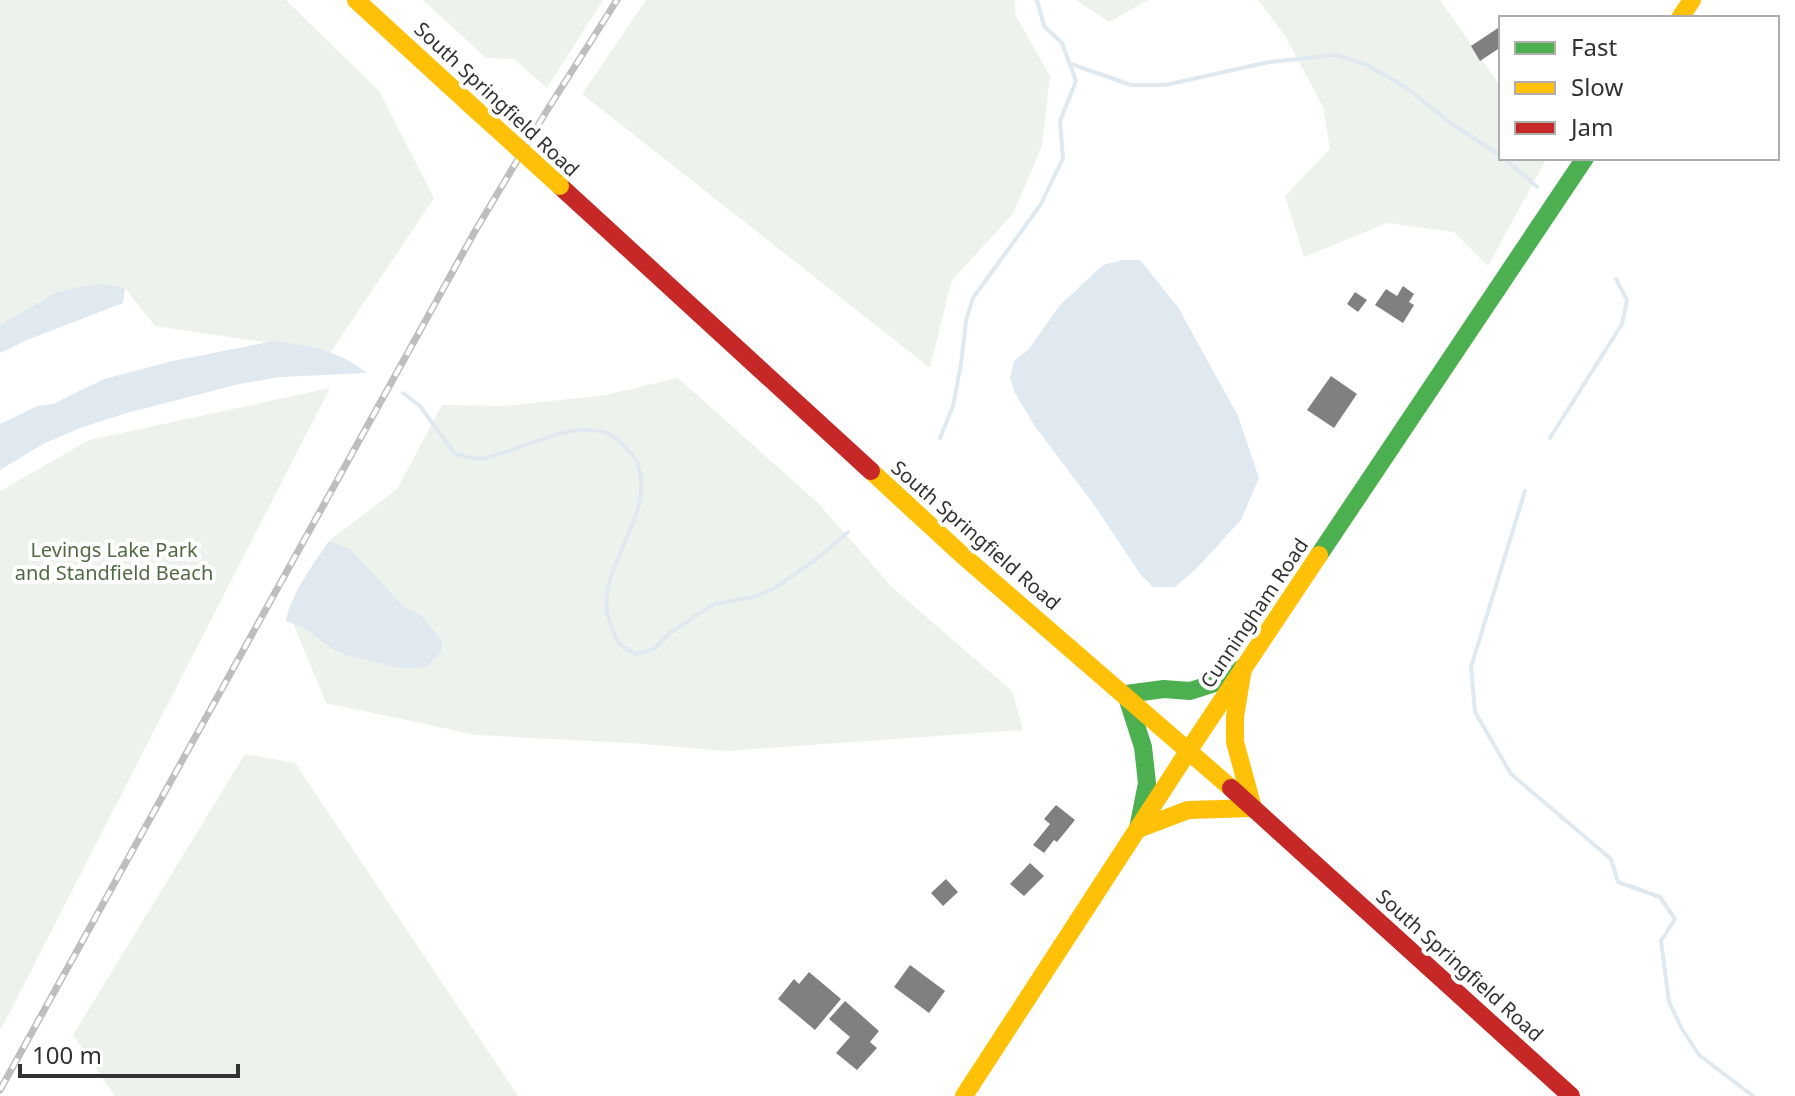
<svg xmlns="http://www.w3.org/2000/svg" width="1795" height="1096" font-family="'Noto Sans',sans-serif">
<rect width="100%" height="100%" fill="#fff"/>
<!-- green -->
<g fill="#eef2ec">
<path d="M0,0H286L379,91L434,198L331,352L155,326L125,288L0,328Z"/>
<path d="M423,0H603L547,88L514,59L486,58Z"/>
<path d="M646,0H1014L1016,16L1050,76L1042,146L1013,214L952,280L930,368L582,94Z"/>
<path d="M1076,0H1148L1109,22Z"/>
<path d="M1258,0H1440L1501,87V158H1547L1488,266L1454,232L1387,223L1304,257L1285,196L1330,149L1323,107L1286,37Z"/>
<path d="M678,378L818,503L892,587L1012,691L1023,730L728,751L630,743L476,735L326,703L288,611L329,541L397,489L442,405L506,406L606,395Z"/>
<path d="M330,388L0,1031V491L89,440Z"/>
<path d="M245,754L295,763L518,1096H115L73,1035Z"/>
</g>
<!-- water -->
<g fill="#e0e8f0">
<path d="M1123,260H1140L1178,307L1238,416L1259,478L1241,520L1196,569L1175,587H1153L1141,575L1095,506L1034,425L1015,393L1010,378L1014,361L1029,349L1060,305L1103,265Z"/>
<path d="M101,284L125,288L123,303L27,340L0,353V325L57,292L79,287Z"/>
<path d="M274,341C311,346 336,349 367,373L280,377L239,384L127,413L80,428L43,444L0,470V424L37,406L53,404L104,379L173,361Z"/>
<path d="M329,541L351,550L403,606L422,616L441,640L442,648L439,654L426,667L399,668L346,655L331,648L304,628L286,621C292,592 313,565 329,541Z"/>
</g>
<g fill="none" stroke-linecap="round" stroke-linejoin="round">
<!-- stream -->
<g stroke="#e0e8f0" stroke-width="4">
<path d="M1071,64L1131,85H1165L1269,62L1335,55L1365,64L1404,86L1448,121L1501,156"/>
<path d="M1504,158L1537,187"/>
<path d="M403,393L420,406L455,454C465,456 476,460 485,458C523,451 592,407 623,445C628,451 636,457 638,464C657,522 587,573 612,628C614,633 616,640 620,644C624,648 630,651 635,654L654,649L670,633L714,604L753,597L773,589L814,561L848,532"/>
<path d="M940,438L953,406L961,364L966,321L973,298L1041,204L1063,158L1060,121L1076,81L1062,43L1044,26L1037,0"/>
<path d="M1550,438L1622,324L1627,300L1616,279"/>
<path d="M1525,491L1471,667L1475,712L1511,774L1611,859L1618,882L1660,897L1675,919L1661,941L1669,1002L1682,1029L1699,1055L1753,1096"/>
</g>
</g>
<!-- building -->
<g fill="#808080">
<path d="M1498,28L1501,32V53L1498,49L1480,61L1471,46Z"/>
<path d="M1403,286L1414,294L1409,302L1414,305L1403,323L1375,305L1386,289L1397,296Z"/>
<path d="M1355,292L1367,300L1358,312L1347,304Z"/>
<path d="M1331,376L1357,394L1334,428L1307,410Z"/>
<path d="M1056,805L1075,820L1057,842L1054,840L1044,853L1033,845L1050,824L1044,819Z"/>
<path d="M1030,863L1044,876L1024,896L1010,884Z"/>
<path d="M946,879L958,892L943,906L931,893Z"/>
<path d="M910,965L945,991L929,1013L894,987Z"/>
<path d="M809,972L841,999L815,1030L778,999L794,979L799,984Z"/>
<path d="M845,1001L879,1031L870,1042L877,1048L857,1070L836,1053L850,1037L829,1019Z"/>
</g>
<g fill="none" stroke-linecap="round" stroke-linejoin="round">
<!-- fast -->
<g stroke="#4caf50" stroke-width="18">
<path d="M1319,555L1585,158"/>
<path d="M1138,829L1147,783L1143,747L1126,694L1164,689L1190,691L1212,684L1243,668"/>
</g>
<!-- slow -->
<g stroke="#ffc107" stroke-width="18">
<path d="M356,0L475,109"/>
<path d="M1680,18L1692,0"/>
<path d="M871,471L960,553L1231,788"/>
<path d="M1243,668L1235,717V742L1253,808"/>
<path d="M1138,829L1188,810L1253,808"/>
<path d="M964,1096L1189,750L1319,555"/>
</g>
<!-- jam -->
<g stroke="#c62828" stroke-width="18">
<path d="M560,186L871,471"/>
<path d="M1231,788L1571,1096"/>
</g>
<defs>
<path id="rail" d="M0,1090L474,233L546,112L617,0"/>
</defs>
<!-- rail casing -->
<use href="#rail" stroke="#bebebe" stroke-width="7"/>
<!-- rail -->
<use href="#rail" stroke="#fff" stroke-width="4" stroke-dasharray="12" stroke-linecap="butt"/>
<!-- slow-bridge -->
<path stroke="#ffc107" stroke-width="18" d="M475,109L560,186"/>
</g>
<g text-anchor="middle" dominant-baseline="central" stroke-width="8" stroke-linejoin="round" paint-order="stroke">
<!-- street labels -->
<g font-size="20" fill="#323232" stroke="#fff">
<text transform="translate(497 99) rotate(43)">South Springfield Road</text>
<text transform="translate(976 535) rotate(41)">South Springfield Road</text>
<text transform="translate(1254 613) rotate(-56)">Cunningham Road</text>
<text transform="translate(1460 965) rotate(42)">South Springfield Road</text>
</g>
<!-- park labels -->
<g font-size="20" fill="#526a44" stroke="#fff">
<text x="114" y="549">Levings Lake Park<tspan x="114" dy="23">and Standfield Beach</tspan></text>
</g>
</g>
<!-- legend -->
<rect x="1499" y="16" width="280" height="144" fill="#ffffff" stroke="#adadad" stroke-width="2"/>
<rect x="1515" y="42" width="40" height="12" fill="#4caf50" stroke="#adadad" stroke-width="2"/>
<text x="1571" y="56" font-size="24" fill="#323232">Fast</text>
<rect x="1515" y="82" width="40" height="12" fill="#ffc107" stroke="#adadad" stroke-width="2"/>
<text x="1571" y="96" font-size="24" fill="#323232">Slow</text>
<rect x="1515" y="122" width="40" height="12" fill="#c62828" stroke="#adadad" stroke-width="2"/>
<text x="1571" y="136" font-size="24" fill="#323232">Jam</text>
<!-- scale -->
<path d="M20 1064v12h218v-12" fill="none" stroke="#323232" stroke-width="4"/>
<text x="32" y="1064" font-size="24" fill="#323232" stroke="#ffffff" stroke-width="6" paint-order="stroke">100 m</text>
</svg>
